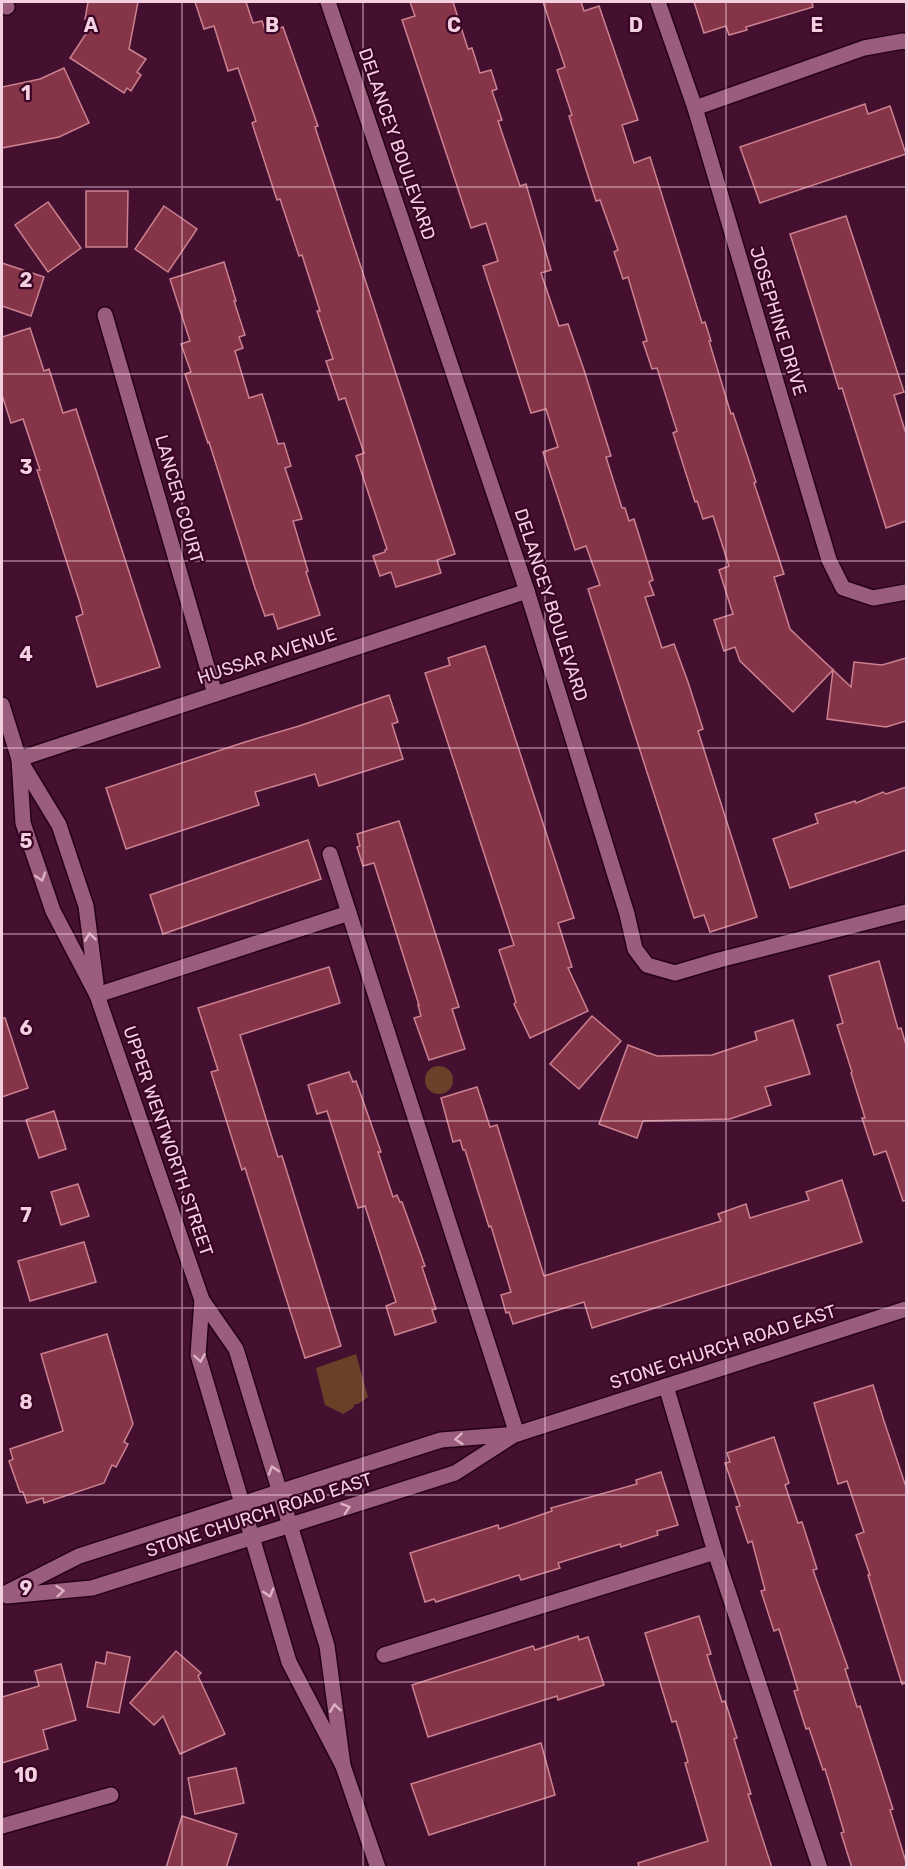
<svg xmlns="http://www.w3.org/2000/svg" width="908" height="1869" font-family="Rubik,sans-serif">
<rect width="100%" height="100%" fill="#450f30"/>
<!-- green -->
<g fill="#6c4028">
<circle cx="439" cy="1080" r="14"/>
<path d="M356,1354L368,1397L358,1404H355L353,1408L343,1414L325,1405L316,1368Z"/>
</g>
<!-- building -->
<g fill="#863448" stroke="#cb8290" stroke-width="1.5">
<path d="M88,2H138L129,49L146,59L137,72L141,75L131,91L127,88L124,93L70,58L95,20L85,19Z"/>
<path d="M195,2H246L253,23L262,21L266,33L283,27L318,126L315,127L455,554L437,560L441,573L396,587L391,572L380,576L373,556L385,552V550L387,549L356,456L364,453L345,398L339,400L326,361L333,359L317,311H320L302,255L299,256L280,199L277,200L252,123L256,121L238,68L228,71L214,26L204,29Z"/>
<path d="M410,2H453L468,49L472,48L480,73L491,70L497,89L492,91L502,120L498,121L520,186L526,184L551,270L541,273L559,326L568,324L584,370L611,456L606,457L622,508H625L629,521L634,519L653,580L649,582L654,595L645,597L662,648L674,644L688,682L703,729L698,731L757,917L710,932L704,915L694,918L588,589L600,585L586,546L575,550L543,452L558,447L546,409L531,413L483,266L498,261L486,223L471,228L402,20L415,16Z"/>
<path d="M543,2H581L584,11L599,6L638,120L622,125L634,163L650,157L702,323L705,322L711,341H709L731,414L733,413L756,482L754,483L784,574L774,577L790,629L851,687L854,662L882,665L906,658V721L886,727L827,719L833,670L793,712L740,661L735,647L724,651L714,620L733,614L719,570L729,566L713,516L703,519L697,501L695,502L673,433L677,431L657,368L652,369L643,342L647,341L628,277L623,279L614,252L618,250L600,200L596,201L569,116L572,115L557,70L565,67Z"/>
<path d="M694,2H812L813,7L746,27L747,30L729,35L726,26L704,33Z"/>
<path d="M64,68L89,123L59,137L2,148V87L40,79Z"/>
<path d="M865,104L868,114L890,106L906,154L760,203L740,147Z"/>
<path d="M86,191H128L127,247H86Z"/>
<path d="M48,202L81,248L48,272L15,225Z"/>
<path d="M164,206L197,229L168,272L135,249Z"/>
<path d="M846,216L904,392L894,395L906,434V521L886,528L842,388L839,389L790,234Z"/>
<path d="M224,262L236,301H234L245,335L239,337L243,348L235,351L249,398L262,394L278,444L284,443L291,466L285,468L302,519L293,521L308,571L306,572L320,615L278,629L273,614L265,616L255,588L209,442L208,443L185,374L191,372L181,344L190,341L170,279Z"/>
<path d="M2,263L44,277L31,316L2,306Z"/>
<path d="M30,328L44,371L49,369L63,413L76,409L160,667L97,687L76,617L83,614L80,603L37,470H40L23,419L11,423L2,395V337Z"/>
<path d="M485,646L574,918L558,923L572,967L568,968L588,1011L530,1038L514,1004L516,1002L499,950L514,945L425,673L450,665L448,658Z"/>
<path d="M389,695L398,722L392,724L403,759L319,786L315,774L255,792L259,805L126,849L106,788L245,742L299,726Z"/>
<path d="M906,787V850L790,888L773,839L818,823L815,814L855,801L856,803L883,792L886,794Z"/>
<path d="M399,821L459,1007L452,1009L465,1049L429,1060L414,1018L421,1016L418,1005H419L374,863L363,866L357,847L360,846L357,834Z"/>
<path d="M308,840L321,879L163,934L150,895Z"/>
<path d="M879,961L898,1029L901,1028L906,1045V1200L903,1201L886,1151L874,1155L862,1118H865L851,1073L852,1072L837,1025L843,1023L829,976Z"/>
<path d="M329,967L340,1003L240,1035L278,1157L282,1156L341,1346L305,1358L245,1168L242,1170L211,1072L218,1070L198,1008Z"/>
<path d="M592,1016L621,1041L579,1089L550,1064Z"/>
<path d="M2,1018H5L28,1088L2,1097Z"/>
<path d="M793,1020L810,1074L765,1087L771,1105L730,1119L643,1121L637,1138L599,1124L628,1045L657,1056L712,1055L757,1040L755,1032Z"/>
<path d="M349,1072L353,1082L356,1081L381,1152H378L393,1197L397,1195L400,1202H402L425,1266L422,1267L436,1309L432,1310L436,1322L395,1335L386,1306L396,1302L365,1206L358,1208L327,1111L317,1114L308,1085Z"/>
<path d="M477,1087L490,1127L497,1125L544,1276L721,1221L718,1214L746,1204L750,1218L809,1200L806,1192L842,1180L862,1242L592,1328L584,1302L513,1324L509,1312L506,1313L501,1295L511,1292L491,1226L489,1227L465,1150H463L460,1140L453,1142L441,1098Z"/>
<path d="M54,1111L66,1149L39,1158L26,1120Z"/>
<path d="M78,1184L89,1216L61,1225L51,1192Z"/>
<path d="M84,1242L96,1282L30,1301L18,1261Z"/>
<path d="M107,1334L133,1424L124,1442L128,1444L116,1467L112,1465L104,1483L44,1503L43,1498L27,1503L23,1492H20L9,1461L13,1459L10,1449L63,1431L41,1354Z"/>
<path d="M873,1385L884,1421L906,1487V1683L902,1684L868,1575H870L856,1535L864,1532L847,1481L838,1484L814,1403Z"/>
<path d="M774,1437L789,1483L785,1485L798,1523L802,1522L817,1569L813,1570L848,1668L845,1669L857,1707L860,1706L893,1809L890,1810L906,1862V1868H852L841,1833L844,1832L825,1769L823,1770L809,1728L806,1729L794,1691L798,1690L779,1629L774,1631L761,1591L765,1590L752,1541L748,1543L736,1507L740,1506L725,1463L730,1462L727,1453Z"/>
<path d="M661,1472L678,1525L657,1531L658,1535L621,1547L620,1544L558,1563L560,1568L521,1580L519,1575L436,1602L434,1599L425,1602L410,1553L498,1525L499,1529L552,1511L551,1508L637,1484L636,1480Z"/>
<path d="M699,1616L711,1654L707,1655L722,1702L725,1701L737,1738L734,1739L751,1794H748L772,1868H639L638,1863L708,1841L685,1763L688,1762L676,1721L672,1722L645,1633Z"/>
<path d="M578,1636L579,1640L588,1637L604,1685L558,1700L557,1696L428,1737L412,1685L533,1646L535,1650Z"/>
<path d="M176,1651L201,1673L198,1676L225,1734L180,1754L163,1716L154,1725L130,1703Z"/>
<path d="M107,1652L130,1657L119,1713L87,1707L96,1662L105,1664Z"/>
<path d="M61,1664L76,1720L43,1730L48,1749L2,1763V1697L39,1686L35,1671Z"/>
<path d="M541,1743L555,1795L429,1835L411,1784Z"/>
<path d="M236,1768L244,1803L195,1814L188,1778Z"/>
<path d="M182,1816L237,1834L226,1868H166Z"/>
</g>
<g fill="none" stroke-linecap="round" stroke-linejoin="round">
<defs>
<g id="service">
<path d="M330,854L517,1434"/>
<path d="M97,995L349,913"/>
<path d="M666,1386L715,1552L820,1868"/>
<path d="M384,1655L715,1552"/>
</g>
<g id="minor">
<path d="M5,2L7,7"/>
<path d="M328,2L527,591L627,914L635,949L647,965L675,973L719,960L906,912"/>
<path d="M658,2L695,108L829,560L843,588L873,598L906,592"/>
<path d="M695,108L864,48L903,41L906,42"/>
<path d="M105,315L215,694"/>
<path d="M19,759L527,591"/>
<path d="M2,1826L111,1795"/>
</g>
<g id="secondary">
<path d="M2,705L19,759L59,825L86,906L96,983"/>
<path d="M19,759L23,823L53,911L97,995L202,1300L236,1349L327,1646L343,1766"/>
<path d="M202,1300L198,1355L289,1662L343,1766L378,1868"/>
<path d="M2,1595L79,1556L441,1440L517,1434L906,1309"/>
<path d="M7,1596L92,1588L455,1473L514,1435"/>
</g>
</defs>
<!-- service casing -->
<use href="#service" stroke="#250016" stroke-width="18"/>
<!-- minor casing -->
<use href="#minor" stroke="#250016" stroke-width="18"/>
<!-- secondary casing -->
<use href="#secondary" stroke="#250016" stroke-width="18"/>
<!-- service -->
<use href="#service" stroke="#9b5d7d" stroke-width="15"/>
<!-- minor -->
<use href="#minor" stroke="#9b5d7d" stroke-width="15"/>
<!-- secondary -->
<use href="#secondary" stroke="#9b5d7d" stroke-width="15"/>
</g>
<!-- one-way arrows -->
<defs><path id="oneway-chevron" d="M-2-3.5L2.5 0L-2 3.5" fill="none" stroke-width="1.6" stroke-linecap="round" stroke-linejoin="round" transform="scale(1.5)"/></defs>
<g stroke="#ddb2c7">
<use href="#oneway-chevron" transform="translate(41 877) rotate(72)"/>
<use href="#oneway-chevron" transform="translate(90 937) rotate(-97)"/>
<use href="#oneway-chevron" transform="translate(200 1358) rotate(81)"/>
<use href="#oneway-chevron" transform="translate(459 1439) rotate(175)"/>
<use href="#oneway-chevron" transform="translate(273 1470) rotate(-107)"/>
<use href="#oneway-chevron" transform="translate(346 1508) rotate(-18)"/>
<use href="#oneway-chevron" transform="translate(60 1591) rotate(-5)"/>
<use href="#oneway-chevron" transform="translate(269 1593) rotate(73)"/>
<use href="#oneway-chevron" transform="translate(335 1708) rotate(-98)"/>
</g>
<!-- grid -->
<path fill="none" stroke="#f3cfe0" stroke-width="1.5" stroke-opacity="0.55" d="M182,2V1868M363,2V1868M545,2V1868M726,2V1868M2,187H906M2,374H906M2,561H906M2,748H906M2,934H906M2,1121H906M2,1308H906M2,1495H906M2,1682H906"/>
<g text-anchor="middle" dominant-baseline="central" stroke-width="4.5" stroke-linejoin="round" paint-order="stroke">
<!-- street labels -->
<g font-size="18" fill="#f3cfe0" stroke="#3a0426">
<text transform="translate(397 144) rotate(71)">DELANCEY BOULEVARD</text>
<text transform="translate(778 321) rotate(73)">JOSEPHINE DRIVE</text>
<text transform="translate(179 499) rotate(74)">LANCER COURT</text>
<text transform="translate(551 605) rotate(72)">DELANCEY BOULEVARD</text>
<text transform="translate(267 656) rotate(-18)">HUSSAR AVENUE</text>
<text transform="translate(168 1141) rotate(71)">UPPER WENTWORTH STREET</text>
<text transform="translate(723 1347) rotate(-18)">STONE CHURCH ROAD EAST</text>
<text transform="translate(259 1515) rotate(-18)">STONE CHURCH ROAD EAST</text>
</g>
</g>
<g font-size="20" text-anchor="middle" font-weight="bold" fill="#f3cfe0" stroke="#3a0426" stroke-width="4.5" stroke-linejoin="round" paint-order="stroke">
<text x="91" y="32">A</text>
<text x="272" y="32">B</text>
<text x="454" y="32">C</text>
<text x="636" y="32">D</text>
<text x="817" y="32">E</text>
<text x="26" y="100">1</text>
<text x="26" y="287">2</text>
<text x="26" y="474">3</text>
<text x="26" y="661">4</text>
<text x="26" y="848">5</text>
<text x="26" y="1035">6</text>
<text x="26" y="1222">7</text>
<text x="26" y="1409">8</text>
<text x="26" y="1595">9</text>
<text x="26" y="1782">10</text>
</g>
<!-- border -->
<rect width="908" height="1869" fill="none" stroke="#f3cfe0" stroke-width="6"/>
</svg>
